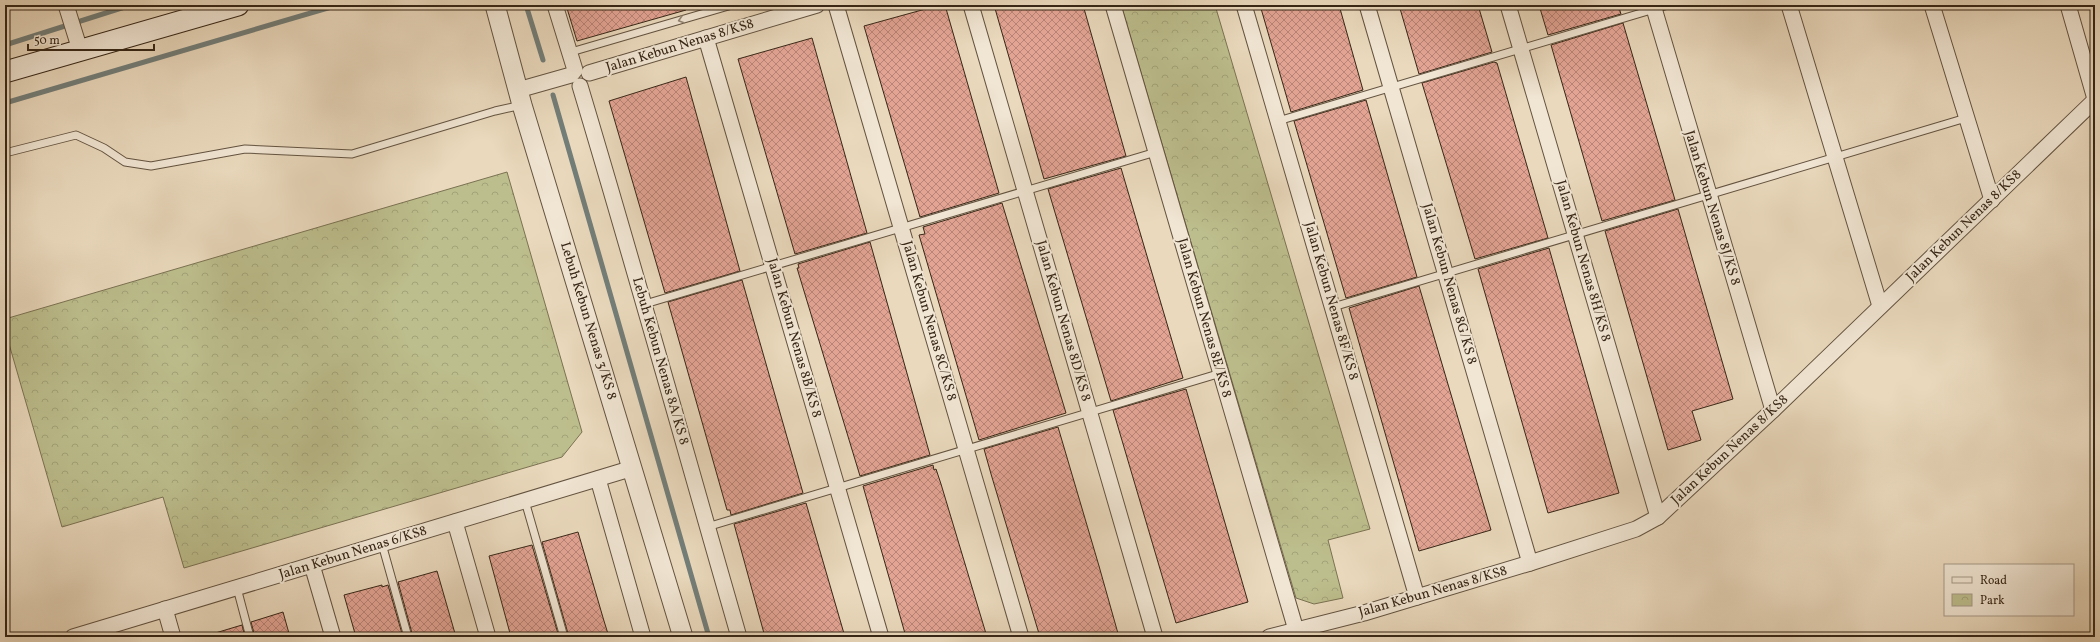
<svg xmlns="http://www.w3.org/2000/svg" width="2100" height="642" font-family="Vollkorn,serif">
<defs>
<pattern id="park-crowns" width="20" height="18" patternUnits="userSpaceOnUse"><rect width="20" height="18" fill="#bdbe8d"/><path d="M2 6a3 3 0 1 1 6 0M12 15a3 3 0 1 1 6 0" fill="none" stroke="#a3a379"/></pattern>
<pattern id="building-cross-hatch" width="8" height="8" patternUnits="userSpaceOnUse"><rect width="8" height="8" fill="#e3a494"/><path d="M0 0l8 8M0 8l8-8" fill="none" stroke="#b98578"/></pattern>
</defs>
<rect width="100%" height="100%" fill="#ead9bd"/>
<filter id="stains"><feTurbulence type="fractalNoise" baseFrequency=".005" numOctaves="4"/><feColorMatrix values="0 0 0 0 .2 0 0 0 0 .09 0 0 0 0 .02 0 0 0 .5 -.17"/></filter>
<radialGradient id="worn" r=".72"><stop offset=".6" stop-color="#630" stop-opacity="0"/><stop offset="1" stop-color="#630" stop-opacity=".3"/></radialGradient>
<!-- park -->
<g fill="url(#park-crowns)" stroke="#7a7252">
<path d="M1121,5H1215L1370,529L1328,540L1343,598L1314,604L1296,598Z"/>
<path d="M507,172L582,432L562,457L184,568L163,497L62,527L5,330V319Z"/>
</g>
<g fill="none" stroke-linecap="round" stroke-linejoin="round">
<!-- stream -->
<g stroke="#737e79" stroke-width="5">
<path d="M526,5L543,60"/>
<path d="M5,45L131,5"/>
<path d="M553,95L709,637"/>
<path d="M5,103L338,5"/>
</g>
</g>
<!-- building -->
<g fill="url(#building-cross-hatch)" stroke="#362616">
<path d="M566,5H686V10L577,41Z"/>
<path d="M940,5H945L999,193L920,217L864,26Z"/>
<path d="M994,5H1083L1126,156L1044,179Z"/>
<path d="M1260,5H1339L1363,90L1291,112Z"/>
<path d="M1399,5H1478L1492,52L1419,74Z"/>
<path d="M1539,5H1618L1621,14L1548,35Z"/>
<path d="M1623,23L1675,200L1602,221L1551,45Z"/>
<path d="M812,38L867,233L795,254L738,59Z"/>
<path d="M1494,62L1497,63L1548,238L1475,259L1422,83Z"/>
<path d="M686,77L740,271L665,293L609,101Z"/>
<path d="M1366,100L1417,277L1346,298L1294,121Z"/>
<path d="M1121,168L1183,378L1111,401L1048,189Z"/>
<path d="M1002,203L1066,413L979,440L919,235L925,234L923,227Z"/>
<path d="M1678,209L1733,399L1692,411L1701,440L1668,450L1605,231Z"/>
<path d="M870,242L930,455L860,476L797,268H799L798,264Z"/>
<path d="M1549,248L1619,493L1548,513L1478,269Z"/>
<path d="M742,280L803,493L731,515L730,510H727L668,302Z"/>
<path d="M1419,286L1491,530L1419,551L1349,308Z"/>
<path d="M1186,389L1248,602L1176,623L1113,410Z"/>
<path d="M1058,427L1099,566L1119,637H1040L991,474L984,449Z"/>
<path d="M933,465L934,470L936,469L941,484L987,637H906L863,486Z"/>
<path d="M806,503L845,637H765L734,524Z"/>
<path d="M578,532L604,621L609,637H569L542,542Z"/>
<path d="M532,545L559,637H511L489,556Z"/>
<path d="M437,571L456,637H413L398,582Z"/>
<path d="M382,585V587L388,585L403,637H356L344,595Z"/>
<path d="M283,612L290,637H255L251,622Z"/>
<path d="M242,625L245,637H213L212,634Z"/>
</g>
<g fill="none" stroke-linecap="round" stroke-linejoin="round">
<defs>
<g id="service">
<path d="M571,52L732,5"/>
<path d="M1278,121L1668,5"/>
<path d="M5,153L76,135L104,148L125,162L151,166L245,149L352,154L495,111L522,105"/>
<path d="M645,304L1156,152"/>
<path d="M1333,307L1966,118"/>
<path d="M525,501L564,637"/>
<path d="M707,527L1221,373"/>
<path d="M382,544L408,637"/>
<path d="M237,588L250,637"/>
</g>
<g id="minor">
<path d="M66,5L80,50"/>
<path d="M836,5L1021,637"/>
<path d="M971,5L1155,637"/>
<path d="M1113,5L1296,630"/>
<path d="M1244,5L1417,597"/>
<path d="M1367,5L1530,563"/>
<path d="M1508,5L1658,517"/>
<path d="M1653,5L1773,410"/>
<path d="M1789,5L1880,306"/>
<path d="M1932,5L1992,200"/>
<path d="M2068,5L2095,99"/>
<path d="M706,38L881,637"/>
<path d="M589,73L817,5"/>
<path d="M580,86C635,269 686,453 739,637"/>
<path d="M518,90L571,75L575,70L555,5"/>
<path d="M598,479L643,637"/>
<path d="M455,522L488,637"/>
<path d="M312,565L333,637"/>
<path d="M165,609L173,637"/>
<path d="M73,637L633,468"/>
<path d="M1269,637L1364,613L1530,563L1636,529L1658,517L1773,410L2095,100"/>
</g>
<path id="tertiary" d="M495,5L522,105L683,637"/>
<path id="secondary" d="M5,72L238,5"/>
</defs>
<!-- service casing -->
<use href="#service" stroke="#635340" stroke-width="9"/>
<!-- minor casing -->
<use href="#minor" stroke="#635340" stroke-width="17"/>
<!-- tertiary casing -->
<use href="#tertiary" stroke="#635340" stroke-width="21"/>
<!-- secondary casing -->
<use href="#secondary" stroke="#362616" stroke-width="23"/>
<!-- service -->
<use href="#service" stroke="#f1e6d4" stroke-width="7"/>
<!-- minor -->
<use href="#minor" stroke="#f1e6d4" stroke-width="15"/>
<!-- tertiary -->
<use href="#tertiary" stroke="#f1e6d4" stroke-width="19"/>
<!-- secondary -->
<use href="#secondary" stroke="#f1e6d4" stroke-width="21"/>
</g>
<!-- one-way arrows -->
<defs><path id="oneway-chevron" d="M-2-3.5L2.5 0L-2 3.5" fill="none" stroke-width="1.6" stroke-linecap="round" stroke-linejoin="round"/></defs>
<use stroke="#948675" href="#oneway-chevron" transform="translate(681 20) rotate(164)"/>
<g text-anchor="middle" dominant-baseline="central" stroke-width="4" stroke-linejoin="round" paint-order="stroke">
<!-- street labels -->
<g font-size="14" fill="#362616" stroke="#f1e6d4">
<text transform="translate(680 46) rotate(-17)">Jalan Kebun Nenas 8/KS8</text>
<text transform="translate(1712 208) rotate(73)">Jalan Kebun Nenas 8J/KS 8</text>
<text transform="translate(1964 226) rotate(-44)">Jalan Kebun Nenas 8/KS8</text>
<text transform="translate(1583 261) rotate(74)">Jalan Kebun Nenas 8H/KS 8</text>
<text transform="translate(1449 284) rotate(74)">Jalan Kebun Nenas 8G/KS 8</text>
<text transform="translate(1331 301) rotate(74)">Jalan Kebun Nenas 8F/KS 8</text>
<text transform="translate(1204 318) rotate(74)">Jalan Kebun Nenas 8E/KS 8</text>
<text transform="translate(588 321) rotate(73)">Lebuh Kebun Nenas 3/KS 8</text>
<text transform="translate(929 321) rotate(74)">Jalan Kebun Nenas 8C/KS 8</text>
<text transform="translate(1063 321) rotate(74)">Jalan Kebun Nenas 8D/KS 8</text>
<text transform="translate(794 338) rotate(74)">Jalan Kebun Nenas 8B/KS 8</text>
<text transform="translate(660 361) rotate(74)">Lebuh Kebun Nenas 8A/KS 8</text>
<text transform="translate(1730 450) rotate(-43)">Jalan Kebun Nenas 8/KS8</text>
<text transform="translate(353 553) rotate(-17)">Jalan Kebun Nenas 6/KS8</text>
<text transform="translate(1433 592) rotate(-16)">Jalan Kebun Nenas 8/KS8</text>
</g>
</g>
<!-- margin -->
<rect width="2100" height="642" fill="none" stroke="#ead9bd" stroke-width="20"/>
<rect x="6" y="6" width="2088" height="630" fill="none" stroke="#362616" stroke-width="2"/>
<rect x="10" y="10" width="2080" height="622" fill="none" stroke="#362616"/>
<!-- legend -->
<rect x="1944" y="564" width="130" height="52" fill="#f1e6d4" stroke="#a69988"/>
<rect x="1952" y="577" width="20" height="6" fill="#f1e6d4" stroke="#a69988"/>
<text x="1980" y="584" font-size="12" fill="#362616">Road</text>
<rect x="1952" y="594" width="20" height="12" fill="url(#park-crowns)" stroke="#a69988"/>
<text x="1980" y="604" font-size="12" fill="#362616">Park</text>
<!-- scale -->
<path d="M28 44v6h126v-6" fill="none" stroke="#362616" stroke-width="2"/>
<text x="34" y="44" font-size="12" fill="#362616" stroke="#f1e6d4" stroke-width="3" paint-order="stroke">50 m</text>
<rect width="100%" height="100%" filter="url(#stains)"/>
<rect width="100%" height="100%" fill="url(#worn)"/>
</svg>
